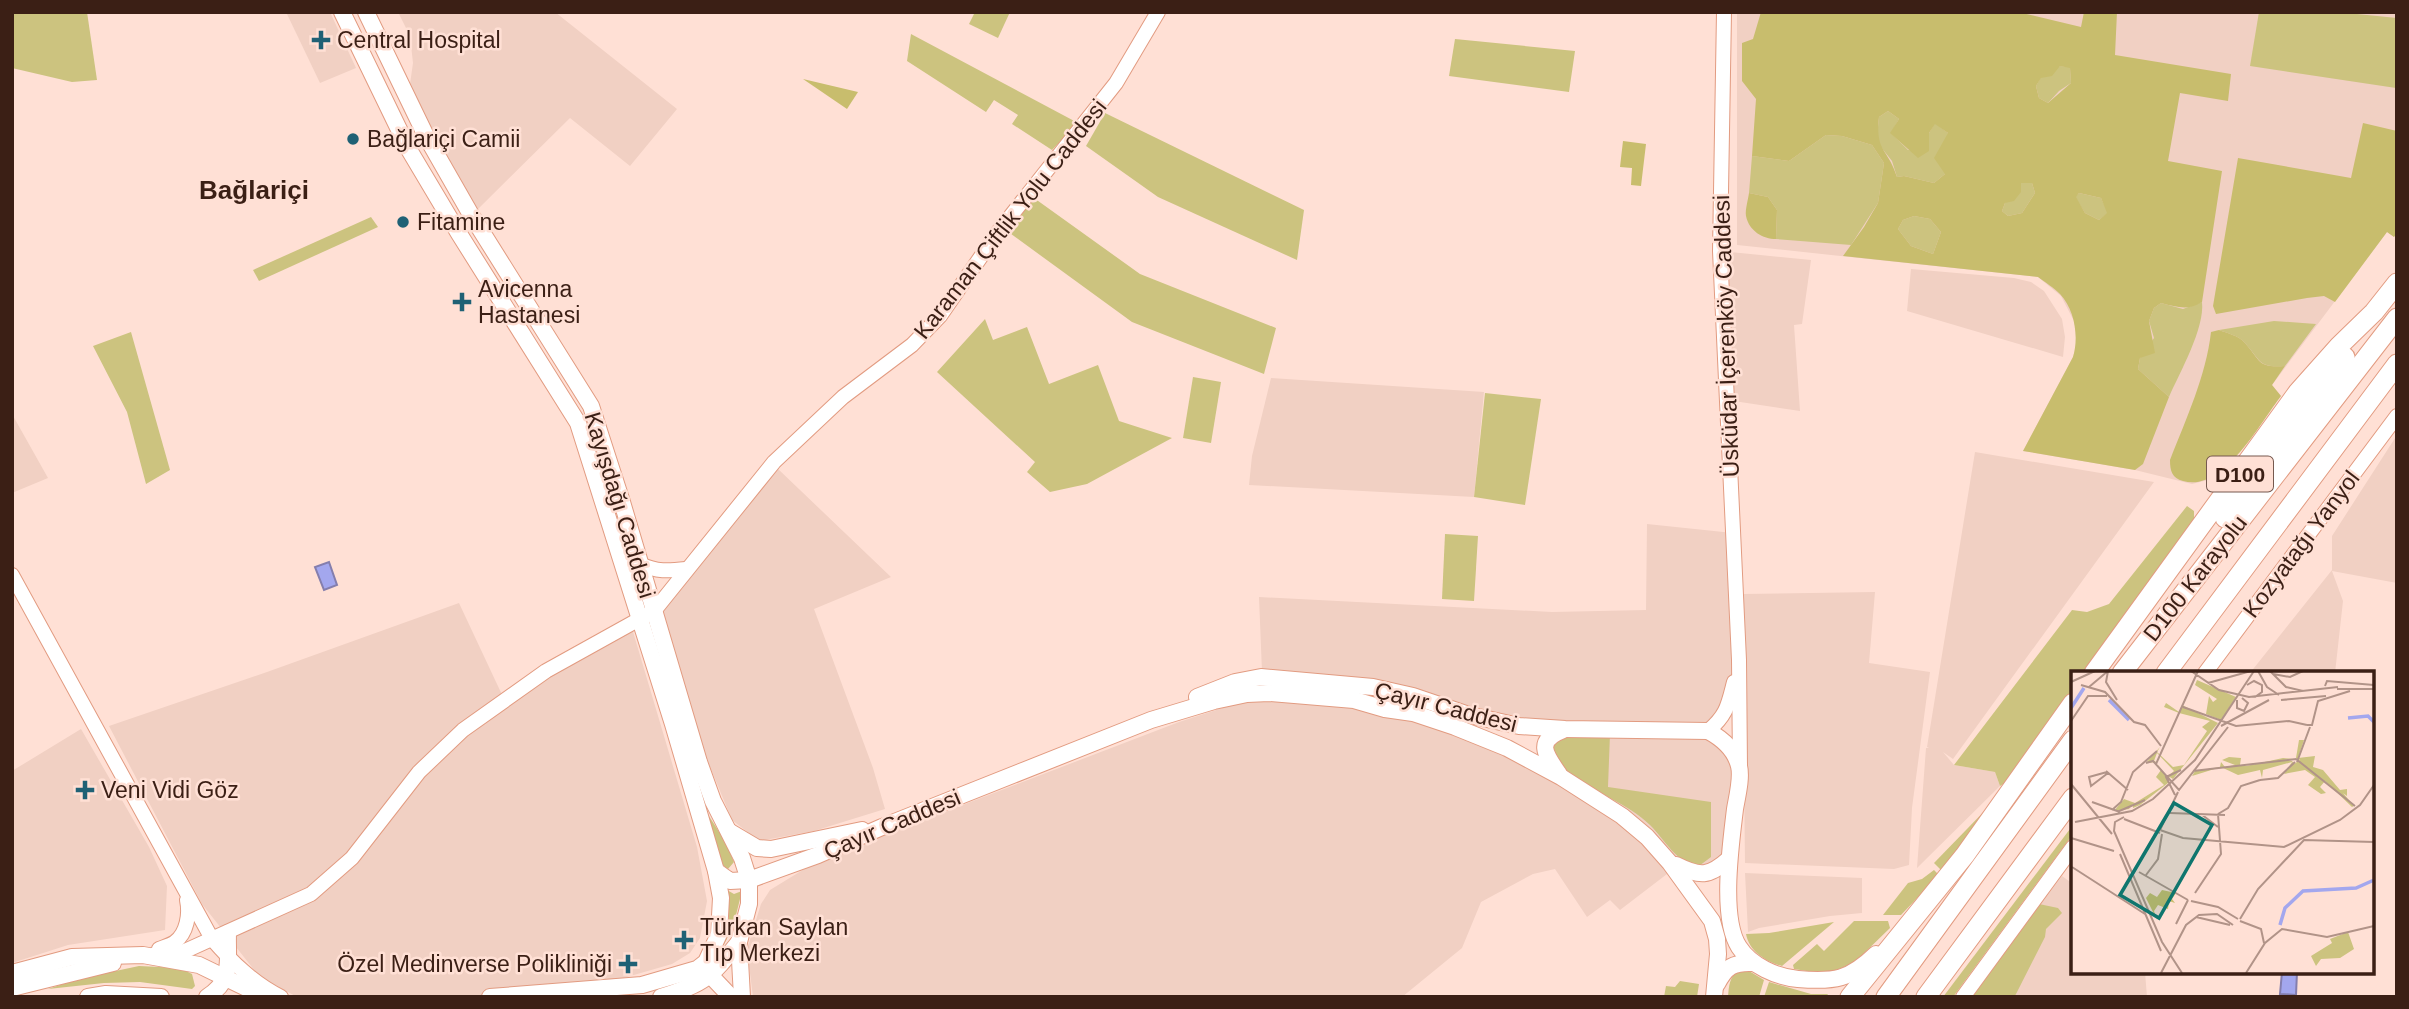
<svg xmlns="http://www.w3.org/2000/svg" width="2409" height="1009" font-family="Helvetica,sans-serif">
<rect width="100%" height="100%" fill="#ffe0d5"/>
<!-- built -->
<g fill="#f1d0c3">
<path d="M286,12H330L356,68L320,83Z"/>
<path d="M398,12H555L677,109L630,166L570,118L475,212L409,91L413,63L410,36Z"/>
<path d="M1737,12H2397V233L2394,237L2387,232L2272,385L2281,396L2226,469L2208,480L2192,484L2135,470L2023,451L2073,357L2077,344L2074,321L2061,296L2038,277L1737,245Z"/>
<path d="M1720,251L1811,260L1802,324L1794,325L1800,411L1727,400Z"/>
<path d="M1911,269L2014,278L2031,282L2044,291L2062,319L2065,337L2063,357L1907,311Z"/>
<path d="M1271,378L1484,392L1474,497L1249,485L1252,456Z"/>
<path d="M12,414L48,478L12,493Z"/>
<path d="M2397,435V583L2332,571L2343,601L2335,673H2250L2332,570V536Z"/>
<path d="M1975,452L2154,482L1953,759L1943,752L1954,765L1995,772L2000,786L1917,868L1926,748H1929L1927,747Z"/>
<path d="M777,468L891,577L814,609L873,768L885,809L814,831L759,841L732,820L701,745L657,611Z"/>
<path d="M1647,524L1733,533L1739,660L1727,709L1709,731L1740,768L1729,859L1715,872L1671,863L1667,874L1620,910L1610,900L1587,917L1555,869L1533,874L1481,902L1462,948L1402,997H753L747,949L761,904L770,890L819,860L1179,722L1269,693L1413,713L1559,776L1547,728L1262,672L1259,597L1552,612L1646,610Z"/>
<path d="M1875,592L1869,663L1930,672L1912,808L1909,865L1894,869L1745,863L1742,594Z"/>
<path d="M459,603L504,699L631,625L697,847L707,901L700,938L690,953L672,964L620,979L474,997H297L259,976L202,904L109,726L267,672Z"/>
<path d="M81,729L149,847L167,886L165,930L68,945L12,963V771Z"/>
<path d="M1745,873L1862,878V913L1830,916L1759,928L1748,932Z"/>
<path d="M2062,876L2073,884V972H2145L2147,997H1971Z"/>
</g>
<!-- green -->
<g fill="#ccc37f">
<path d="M12,12H87L97,80L72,82L12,68Z"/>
<path d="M975,12H1010L998,38L969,24Z"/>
<path d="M2259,12H2337L2397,18L2396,88L2250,66Z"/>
<path d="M911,34L1078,123L1052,150L1012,124L1018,115L994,100L986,112L907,61Z"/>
<path d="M1455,39L1575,51L1569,92L1449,76Z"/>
<path d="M2060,66L2070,67L2071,83L2059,91L2048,103L2039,98L2036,86L2041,77Z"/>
<path d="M1888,111L1899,119L1891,133L1908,150L1929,151V133L1935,123L1948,133L1945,174L1934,183L1904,176L1897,177L1892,161L1881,147L1877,137L1879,117Z"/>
<path d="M1105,113L1304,210L1297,260L1158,197L1086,146Z"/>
<path d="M1826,135L1842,136L1872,145L1884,163L1878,203L1851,245L1776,239L1777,210L1768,197L1749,193L1752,156L1789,161Z"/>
<path d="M2021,182L2032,183L2035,193L2022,213L2008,216L2002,211L2005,203Z"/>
<path d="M2079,193L2101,198L2108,213L2099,220L2085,213L2075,197Z"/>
<path d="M1034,198L1140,274L1276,328L1264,374L1132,322L1007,231Z"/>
<path d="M1914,216L1930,219L1941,232L1933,254L1911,246L1898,229L1903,220Z"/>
<path d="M371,217L378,227L259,281L253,270Z"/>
<path d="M2202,302C2205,328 2180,372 2169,397L2138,369L2140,358L2154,338L2149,321L2154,308L2161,303L2183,309Z"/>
<path d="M985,319L993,340L1027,327L1049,384L1098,365L1119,421L1172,438L1087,484L1050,492L1027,472L1035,462L937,372Z"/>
<path d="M2274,321L2316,324L2285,366C2257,368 2261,360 2244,342C2239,336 2227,333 2219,330Z"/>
<path d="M131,332L170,470L146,484L127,412L93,346Z"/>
<path d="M1193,377L1221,382L1211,443L1183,438Z"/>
<path d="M1485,393L1541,399L1525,505L1474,497Z"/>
<path d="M2187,506L2194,511V524L2095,673H2073V704L2025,770L2000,786L1995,772L1954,765L2072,610L2087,612L2109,604Z"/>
<path d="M1445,534L1478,536L1474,601L1442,599Z"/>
<path d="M1566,733L1610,734L1608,787L1711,802V857L1699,866C1676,863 1666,841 1650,825C1627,803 1597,794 1572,775C1562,768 1554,756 1552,744Z"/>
<path d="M1999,796L1944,873L1934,863Z"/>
<path d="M705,810L725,841L734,862L728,869C714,862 709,825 705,810Z"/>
<path d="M2073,825V834L1953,997H1943Z"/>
<path d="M1934,870L1939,875L1901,915H1883L1908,883L1922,879Z"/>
<path d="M727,890L734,894L742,891L733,927L718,956L729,918Z"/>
<path d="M2039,904L2058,908L2062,913L2046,929L2045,937L2016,994L2014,997H1971Z"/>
<path d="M1854,921H1888L1890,928L1854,963L1826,974L1794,969L1793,965L1817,944L1824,951Z"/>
<path d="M1834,922L1782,966C1766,962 1749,951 1746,934L1769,933Z"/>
<path d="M139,966L180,968L192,974L195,986L192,989L140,982L104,983L48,989L78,979Z"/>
<path d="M1740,970L1749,971L1764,980L1759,997H1728C1729,986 1729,976 1740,970Z"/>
<path d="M1680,981L1699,984L1697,997H1664L1666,986L1675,987Z"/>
<path d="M1769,982L1811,994H1828L1826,997H1764Z"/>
</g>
<!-- forest -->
<g fill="#c8bd6d" fill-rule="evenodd">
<path d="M1761,12H2018L2081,27L2084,12H2117L2115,55L2231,74L2228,101L2180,93L2168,161L2222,171L2202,302C2188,311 2177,307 2161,303L2154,308L2149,321L2155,353L2140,358L2138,369L2169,397L2143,464L2135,470L2023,451L2073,357C2079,337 2075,310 2060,294C2054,288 2045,282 2038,277L1843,256L1864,227L1878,203L1884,163L1872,145L1842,136L1826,135L1789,161L1752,156L1756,99L1742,81V43L1753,39ZM2060,66L2070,68L2071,83L2048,103L2039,98L2036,86L2041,78L2052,76ZM1888,111L1899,119L1890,133L1918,158L1929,151V133L1935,124L1948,133L1934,158L1945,174L1934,183L1904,176L1897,177C1888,148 1875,152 1879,117ZM2021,183H2032L2035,193L2022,213L2008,216L2002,211L2005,203L2014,201L2021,192ZM2079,193L2101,198L2107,213L2099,220L2085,213L2076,197ZM1914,216L1930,219L1941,232L1933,254L1911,246L1898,229L1903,220Z"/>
<path d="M803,79L858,92L847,109Z"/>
<path d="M2363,123L2397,131V233L2394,237L2387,232L2335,302L2324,296L2307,298L2216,314L2213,306L2238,158L2351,178Z"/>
<path d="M1623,141L1646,144L1641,186L1631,185L1632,168L1620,167Z"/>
<path d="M1749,193L1768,197L1777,210L1776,239C1763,239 1749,231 1746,216C1745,210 1748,200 1749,193Z"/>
<path d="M2219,330C2227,333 2239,336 2244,342C2261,360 2256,368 2285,366L2272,385L2281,396C2260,423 2223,493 2183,481C2172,478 2170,471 2170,460C2186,419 2206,376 2211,332Z"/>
</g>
<!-- water -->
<g fill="#a3a7ee" stroke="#847ead" stroke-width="2">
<path d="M329,562L337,585L324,590L315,567Z"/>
<path d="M2282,972H2297L2296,995L2280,994Z"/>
</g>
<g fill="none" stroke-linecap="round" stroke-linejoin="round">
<defs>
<g id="secondary">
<path d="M1724,12L1720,251L1739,660L1740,767"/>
<path d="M640,564C657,572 668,571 686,569"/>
<path d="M12,575L212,939C232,962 253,983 281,997"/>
<path d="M2205,673L2397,416"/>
<path d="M1708,731C1727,715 1728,705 1734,682"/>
<path d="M159,949C164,947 171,945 175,942C187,933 190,914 187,900"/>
<path d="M155,954L185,951L311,894L352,858L419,772L463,730L546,671L654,611L774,462L843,397L912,345L940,316L998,232L1116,83L1158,12"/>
<path d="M1963,997L2073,847"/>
</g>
<g id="primary">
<path d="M342,12L408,148L458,232L578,423L673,724L716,871L721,898L719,934L706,962L697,969L642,985L490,997"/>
<path d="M366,12L426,136L470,213L591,406L622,502L699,762L713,801L742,858L749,880V904L739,942L742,997"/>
<path d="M1197,697L1235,682L1261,677L1373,687L1413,696L1469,715L1519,726L1565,729L1708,731C1723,739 1735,750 1739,766C1742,778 1737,797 1735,809C1731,843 1720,918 1739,947C1751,966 1777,977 1798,979C1835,982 1849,980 1876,954"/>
<path d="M1559,774C1545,754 1535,741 1563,730"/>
<path d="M730,832L757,848L771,849L862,830"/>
<path d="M1676,865C1700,877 1709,877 1729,859"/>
<path d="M716,871L730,881L749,880L818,855L882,827L1151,720L1214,701L1247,694L1269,693L1354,700L1385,709L1413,713L1455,727L1507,748L1561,777L1622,816L1647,837L1670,863L1712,921L1717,939L1718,954L1714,997"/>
<path d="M12,973L72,957L143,955L199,965L265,997"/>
<path d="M701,975L711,976L731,997"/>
<path d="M1717,984C1726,967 1733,962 1753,963"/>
<path d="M12,988L113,963"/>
<path d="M88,997L106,994L161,997"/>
<path d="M207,997C234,980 227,961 228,933"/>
<path d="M661,997C706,983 710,978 739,942"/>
</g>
<g id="highway">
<path d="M2225,518L2345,357"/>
<path d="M2094,673L2298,392L2339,346L2374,312L2397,283"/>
<path d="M2122,673L2397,318"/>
<path d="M2166,673L2397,364"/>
<path d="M1850,997L1965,855L2073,703"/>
<path d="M1886,997L2073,740"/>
<path d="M1926,997L2073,798"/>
</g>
</defs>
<!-- secondary casing -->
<use href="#secondary" stroke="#e29b81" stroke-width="16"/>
<!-- primary casing -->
<use href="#primary" stroke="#e29b81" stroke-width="18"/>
<!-- highway casing -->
<use href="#highway" stroke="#e29b81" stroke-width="21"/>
<!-- secondary -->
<use href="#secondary" stroke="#fff" stroke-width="14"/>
<!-- primary -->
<use href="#primary" stroke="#fff" stroke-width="16"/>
<!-- highway -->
<use href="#highway" stroke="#fff" stroke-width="19"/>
</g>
<!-- markers -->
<g fill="#1f6175" stroke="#ffe0d5" stroke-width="2.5">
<path d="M317.5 29.5h7v7h7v7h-7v7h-7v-7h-7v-7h7z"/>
<circle cx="353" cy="139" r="7"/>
<circle cx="403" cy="222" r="7"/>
<path d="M458.5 291.5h7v7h7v7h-7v7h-7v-7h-7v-7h7z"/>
<path d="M81.5 779.5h7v7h7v7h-7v7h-7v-7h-7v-7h7z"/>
<path d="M680.5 929.5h7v7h7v7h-7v7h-7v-7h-7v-7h7z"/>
<path d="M624.5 953.5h7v7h7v7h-7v7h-7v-7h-7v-7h7z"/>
</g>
<g text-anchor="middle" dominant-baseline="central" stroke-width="5" stroke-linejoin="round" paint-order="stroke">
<!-- shield labels -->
<rect fill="#ffe0d5" stroke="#76594f" stroke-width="2" x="2207" y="456.5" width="66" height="35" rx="5"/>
<g font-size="21" font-weight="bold" fill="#3b1f15">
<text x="2240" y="474">D100</text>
</g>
<!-- poi labels -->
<g font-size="23" fill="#3b1f15" stroke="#ffe0d5" text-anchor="start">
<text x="337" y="40">Central Hospital</text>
<text x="367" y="139">Bağlariçi Camii</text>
<text x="417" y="222">Fitamine</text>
<text x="478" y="289">Avicenna<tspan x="478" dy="26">Hastanesi</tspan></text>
<text x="101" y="790">Veni Vidi Göz</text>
<text x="700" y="927">Türkan Saylan<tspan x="700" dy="26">Tıp Merkezi</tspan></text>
<text x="612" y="964" text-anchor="end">Özel Medinverse Polikliniği</text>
</g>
<!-- street labels -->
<g font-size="23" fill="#3b1f15" stroke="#ffe0d5">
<text transform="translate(1010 219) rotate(-52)">Karaman Çiftlik Yolu Caddesi</text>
<text transform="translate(1726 336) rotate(-92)">Üsküdar İçerenköy Caddesi</text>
<text transform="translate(620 505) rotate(73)">Kayışdağı Caddesi</text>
<text transform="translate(2301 544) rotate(-53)">Kozyatağı Yanyol</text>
<text transform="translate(2195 578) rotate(-52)">D100 Karayolu</text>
<text transform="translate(1446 707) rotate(14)">Çayır Caddesi</text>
<text transform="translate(892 824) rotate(-23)">Çayır Caddesi</text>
</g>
<!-- quarter labels -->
<g font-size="26" font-weight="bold" fill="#3b1f15" stroke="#ffe0d5">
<text x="254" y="190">Bağlariçi</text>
</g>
</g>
<!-- overview -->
<g transform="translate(2071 671)">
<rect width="303" height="303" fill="#ffe0d5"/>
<path d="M126,9L165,26L150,49L135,43L138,25L142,31L146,28L124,14ZM95,32L108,41L111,34L147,52L102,108L97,105L103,100L86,82L83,90H84L94,103L99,107L97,112L69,134L62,137V133L58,138L43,140L53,128L64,132L93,114L85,106L90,99L85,91L75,92L89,76L86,81L102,96L113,94L136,60L131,56L139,50L108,42L93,36ZM228,69H233L227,87L244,85L242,96L252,99L269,119L276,118V125L272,122L283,135L281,136L254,110L249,116L255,122L250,123L237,114L244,106L234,99L213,103L221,91L192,99L191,107L189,99L167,104L150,96L121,105L124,100L149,96L150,91L154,96L164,94L151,89L158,86L170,87L169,94L175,95L212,87L223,88L213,89L221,90L223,93L229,89L225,87ZM277,261L283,278L269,287L250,288L245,295L240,285L261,272L259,268Z" fill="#ccc37f"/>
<path d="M91,219L105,222L101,228L104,232L98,230L97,238L87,234L83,240L86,249L75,227L79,222L86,226Z" fill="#c8bd6d"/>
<path fill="none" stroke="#a3a7ee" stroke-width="3.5" d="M38,29L58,49M0,37L13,17M277,47L297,45L303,51M209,254L214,237L232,220L285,217L303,209"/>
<path fill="none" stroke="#b19388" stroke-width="2" d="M37,0L35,11L46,29M120,0L148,19L178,26L267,16M187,0L196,16L208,24M199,0L215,16L232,20M202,3L219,6L232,0M0,11L24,0M137,12L180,0M10,14L34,21L63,51L74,54L90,75M176,14L183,10L191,14V21L184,26M254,15L256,10L303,14M18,16L37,0M266,18H303M166,29V37L173,40L177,32L171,27M210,29L255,25M112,36L165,55L218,50L236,54M0,50L17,25H36M236,54H241L247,30L279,20M150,55L198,29M226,91L239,56M75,92L82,90L108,119L157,56M85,93L127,0M35,100L57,119M122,100L225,88L284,135M36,101L18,106L20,115L37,102M189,109L207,107L224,91M0,113L41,163M104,124L95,106L110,99M21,131L49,141M41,139L50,131L62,101L86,80M46,141L74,129M99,142L154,144M130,143L147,156M147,143L157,137L170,115L189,109M53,146L44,151L43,160L91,271L111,302M53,148L89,162M4,151L61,140L82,128L124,89L183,0M89,159L112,167L213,176L269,149L289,134L303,114M89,159L107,121M0,167L43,180M49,183L90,280M1,196L74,243M68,201L117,229M75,204L87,188L91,163M124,222L150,183L147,143M120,230L147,236L167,248M125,246L159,254M169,248L187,218L233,169L303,171M169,250L190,258L193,272M105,253L117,229M90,302L115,254L128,244L146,243L162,254M175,302L194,272L211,258L256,266L303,255"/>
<path fill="#0f766e" fill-opacity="0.15" stroke="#0f766e" stroke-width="3.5" d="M103,132L141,154L88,247L49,224Z"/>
<rect width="303" height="303" fill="none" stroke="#3b1f15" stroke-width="3.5"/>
</g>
<!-- border -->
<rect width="2409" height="1009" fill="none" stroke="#3b1f15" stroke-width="28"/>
</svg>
